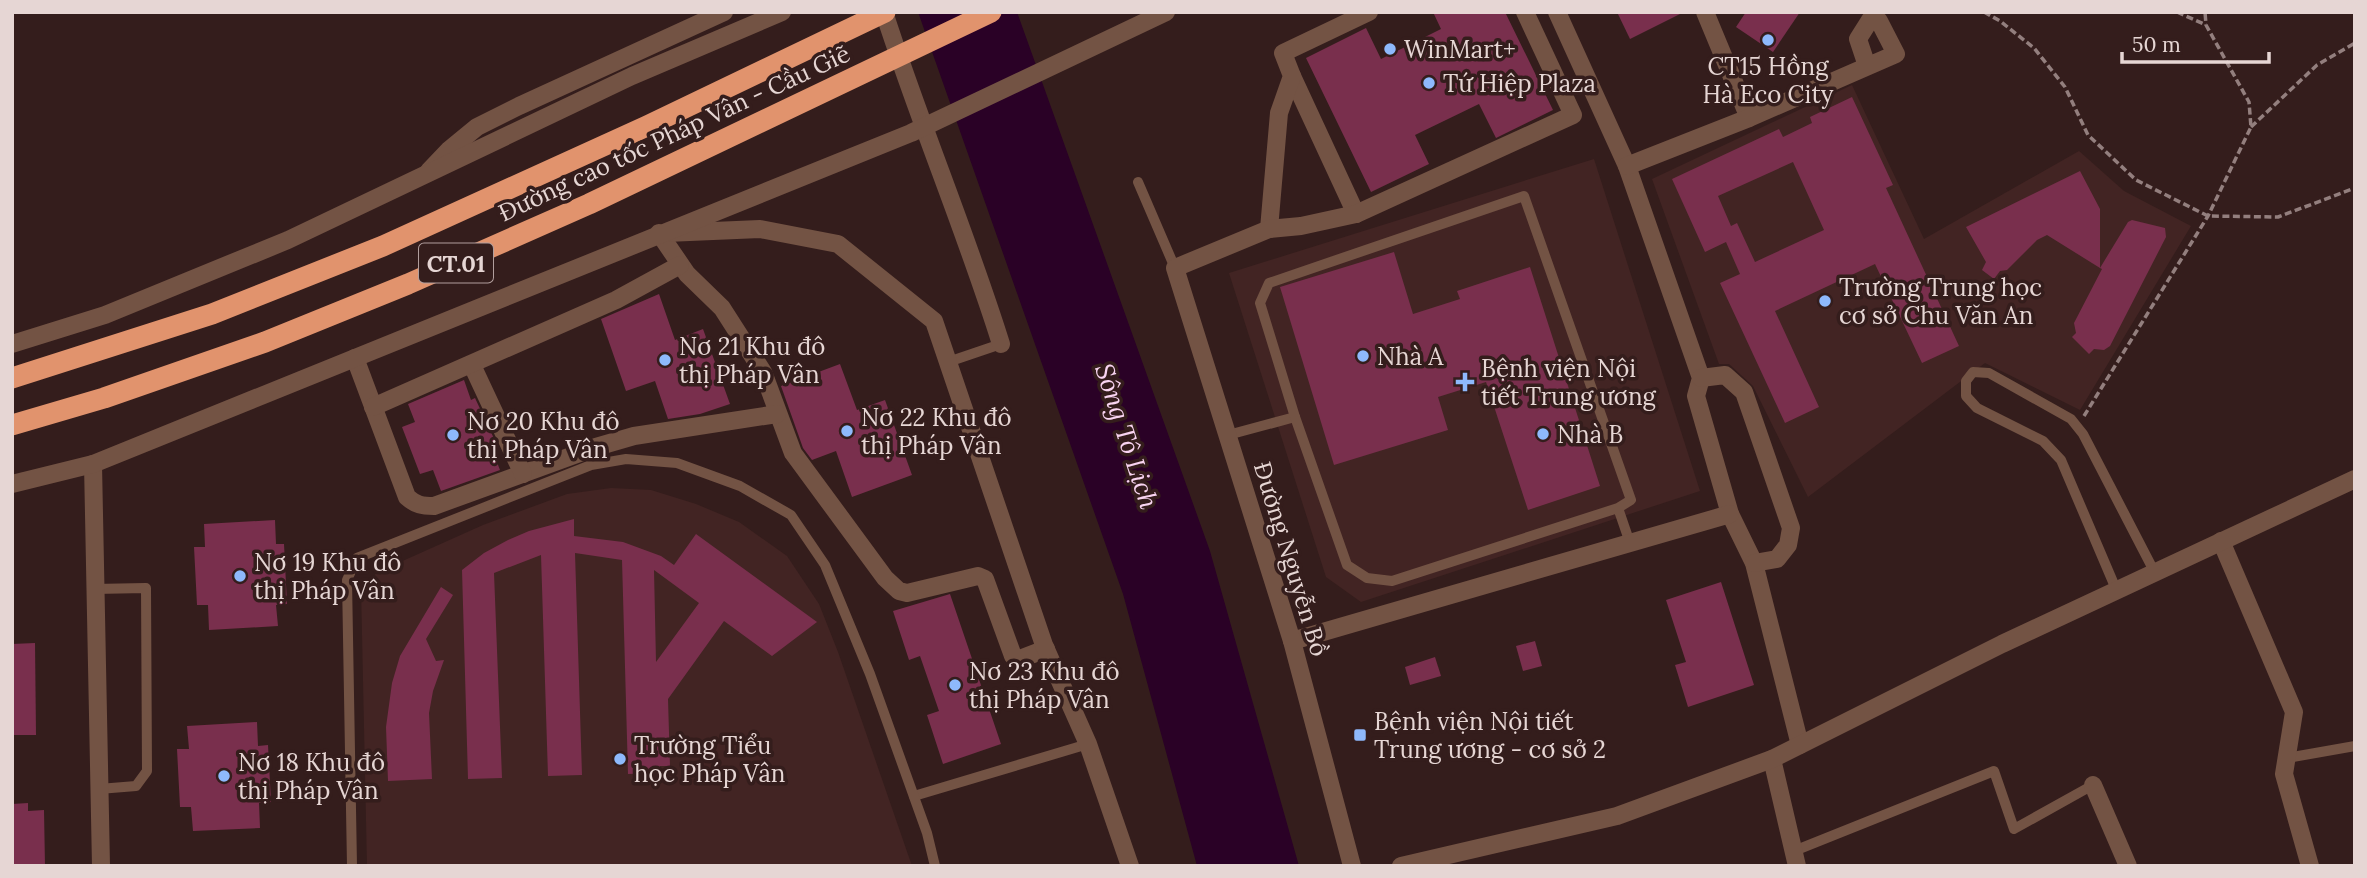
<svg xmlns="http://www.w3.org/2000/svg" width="2367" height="878" font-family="Lora,serif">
<rect width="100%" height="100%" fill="#341d1c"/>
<!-- built -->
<g fill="#422423">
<path d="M1852,85L1924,239L2079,151L2124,191L2191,226L2080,410L1985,363L1808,497L1753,386L1729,364H1719L1652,179Z"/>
<path d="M1594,159L1700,491L1361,602L1326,577L1229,273Z"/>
<path d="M611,488L651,490L696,504L739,522L787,556L819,604L838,652L912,866H367L361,587L378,572L483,525L567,494Z"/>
</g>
<!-- water -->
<path fill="#2a0126" d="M918,12H1017L1210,551L1299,866H1197L1123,594Z"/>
<!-- building -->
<g fill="#792f4d" fill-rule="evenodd">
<path d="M1433,12H1505L1553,110L1496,138L1479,104L1415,135L1429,164L1371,192L1306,58L1366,28L1381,59L1441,29Z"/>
<path d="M1617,12H1684L1630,39Z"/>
<path d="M1746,12H1800L1773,52L1736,27Z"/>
<path d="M1852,97L1893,185L1886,188L1959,346L1922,363L1875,264L1775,311L1819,407L1785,423L1720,283L1740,274L1726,242L1705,252L1672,179L1779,129L1783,137L1812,123L1810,117ZM1793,162L1824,230L1755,262L1737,223L1731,226L1718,196Z"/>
<path d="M2080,171L2100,209V268L2047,235L2037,240L2007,270L2000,271L1994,279L1982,270L1986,262L1966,227Z"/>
<path d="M2132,220L2165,228L2166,237L2110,346L2104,350L2094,349L2089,354L2072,337L2076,333L2074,323L2102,269L2100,268L2128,222Z"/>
<path d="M1394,252L1413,314L1460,299L1457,291L1530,267L1600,486L1528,510L1486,382L1438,397L1448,430L1334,465L1280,287Z"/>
<path d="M659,294L675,340L703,329L730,404L700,414L668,419L655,381L626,391L601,319Z"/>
<path d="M840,364L857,410L885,400L912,475L852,497L836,451L812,460L803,448L781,386Z"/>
<path d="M464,380L471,400L475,398L497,445L491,447L500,470L441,491L433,470L420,474L402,427L415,422L408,404Z"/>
<path d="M574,519V536L623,542L661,556L674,565L696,534L817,622L772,656L724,621L668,699L670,766H660V773L628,774L622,560L575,553L582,775L548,776L541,555L494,573L502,778L468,779L462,570L484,553L508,540L529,531ZM654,570L699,603L656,662Z"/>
<path d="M275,520L276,544H284L287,604L276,605L278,626L209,630L208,605H197L194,547H205L204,524Z"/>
<path d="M1721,582L1754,685L1688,707L1675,665L1686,662L1666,600Z"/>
<path d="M441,587L453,595L426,639L436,661L444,660L433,691L429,713L432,779L388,781L386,727L392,683L400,656Z"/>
<path d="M950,594L1001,744L943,764L927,715L939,711L920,656L909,660L893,611Z"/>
<path d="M1535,641L1542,666L1523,671L1516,646Z"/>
<path d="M35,643L36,735H12V644Z"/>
<path d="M1435,657L1441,676L1410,685L1405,667Z"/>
<path d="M257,722L258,746L268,745L271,802L259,803L260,828L193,831L191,807H180L177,749H189L187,726Z"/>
<path d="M28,803V811L44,810L45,866H12V804Z"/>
</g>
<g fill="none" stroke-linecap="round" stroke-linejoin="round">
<!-- path -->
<g stroke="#937f7e" stroke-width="3.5" stroke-dasharray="7 3.5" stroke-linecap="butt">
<path d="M1984,12L2000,21L2034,48L2065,87L2088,135L2136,180L2208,216L2278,217L2355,188"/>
<path d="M2177,12L2206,25"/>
<path d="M2251,127L2317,65L2355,43"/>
<path d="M2084,416L2208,216L2251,127L2249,102L2206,25L2205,12"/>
</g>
<!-- service -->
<g stroke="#735344" stroke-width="10">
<path d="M1138,182L1175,268"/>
<path d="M948,362L1001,344"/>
<path d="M1228,435L1295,417"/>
<path d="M1618,508L1631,500L1524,196L1269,283L1260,303L1295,417L1347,565L1367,578L1392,581L1618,508L1630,543"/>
<path d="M94,589L146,588L147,771L136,786L99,789"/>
<path d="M2116,589L2061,460L2043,441L1977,408L1966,396V381L1973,372L1989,373L2071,419L2083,434L2154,571"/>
<path d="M2287,758L2355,746"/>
<path d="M914,796L1088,744"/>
<path d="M1794,851L1994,771L2014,829L2093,785"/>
<path d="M352,866L347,580L357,558L591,465L626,459L677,463L740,486L791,515L825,565L870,674L927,833L935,866"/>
</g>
<!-- minor -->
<g stroke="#735344" stroke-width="18">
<path d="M884,12C920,124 966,232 1001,344"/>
<path d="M1557,12L1627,166L1701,378L1696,396L1730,514L1754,563L1800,745"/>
<path d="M1705,12L1749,118"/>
<path d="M1292,76L1356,214"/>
<path d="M1627,166L1749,118L1896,54L1879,21L1870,20L1858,39L1867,66"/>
<path d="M429,171L449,150L477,127L519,106L724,12"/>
<path d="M1269,229L1279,113L1292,76L1283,53L1369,12"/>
<path d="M659,233L687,274L722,308L763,372L793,453L885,578L899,591L907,593L978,576L985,579L1013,656L1016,659H1020L1046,649"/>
<path d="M666,233L760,229L838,244L934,321L1044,645L1088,744L1130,866"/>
<path d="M355,358L407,497C416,505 422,506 434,506L596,447L634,436L777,414"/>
<path d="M472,365L523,474"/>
<path d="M1701,378L1725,375L1744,392L1791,528L1788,545L1777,559L1754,563"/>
<path d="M373,407L616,300L680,265"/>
<path d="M93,464L101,866"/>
<path d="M2221,541L2294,712L2284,774L2310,866"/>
<path d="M1292,641L1730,514"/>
<path d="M1772,759L1797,866"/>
<path d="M2093,785L2128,866"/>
<path d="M1352,866L1292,641L1175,268L1269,229L1301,226L1356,214L1573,115L1525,12"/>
<path d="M1401,866L1617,816L1772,759L2002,644L2355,479"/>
</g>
<!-- tertiary -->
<g stroke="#735344" stroke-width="18">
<path d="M12,344L105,315L288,240L632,76L782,12"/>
<path d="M12,484L93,464L911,133L1166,12"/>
</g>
<!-- motorway -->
<g stroke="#e1936d" stroke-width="21">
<path d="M12,378L212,314L383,246L647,126L885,12"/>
<path d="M12,425L104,398L265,342L408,284L589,204L991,12"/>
</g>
</g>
<!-- markers -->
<g fill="#8eb9fc" stroke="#341d1c" stroke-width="2.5">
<circle cx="1768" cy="40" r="7"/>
<circle cx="1390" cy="49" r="7"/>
<circle cx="1429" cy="83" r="7"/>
<circle cx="1825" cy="301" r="7"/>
<circle cx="1363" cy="356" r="7"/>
<circle cx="665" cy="360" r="7"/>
<path d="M1461.5 371.5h7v7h7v7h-7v7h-7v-7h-7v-7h7z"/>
<circle cx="847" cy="431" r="7"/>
<circle cx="1543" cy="434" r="7"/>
<circle cx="453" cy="435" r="7"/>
<circle cx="240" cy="576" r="7"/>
<circle cx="955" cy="685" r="7"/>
<rect x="1353" y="728" width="14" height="14" rx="3.5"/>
<circle cx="620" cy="759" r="7"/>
<circle cx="224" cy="776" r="7"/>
</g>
<g text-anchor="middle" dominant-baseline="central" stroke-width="7" stroke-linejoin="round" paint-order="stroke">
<!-- shield labels -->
<rect fill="#341d1c" stroke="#b19e9d" stroke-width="2" x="419" y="243.5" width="74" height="39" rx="5"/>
<g font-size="23" font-weight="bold" fill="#e6d6d4">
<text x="456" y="263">CT.01</text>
</g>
<!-- poi labels -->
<g font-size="24" fill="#e6d6d4" stroke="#341d1c" text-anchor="start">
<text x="1404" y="49">WinMart+</text>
<text x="1768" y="66" text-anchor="middle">CT15 Hồng<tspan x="1768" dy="28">Hà Eco City</tspan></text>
<text x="1443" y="83">Tứ Hiệp Plaza</text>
<text x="1839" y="287">Trường Trung học<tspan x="1839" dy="28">cơ sở Chu Văn An</tspan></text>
<text x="679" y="346">Nơ 21 Khu đô<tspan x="679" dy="28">thị Pháp Vân</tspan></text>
<text x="1377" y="356">Nhà A</text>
<text x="1481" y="368">Bệnh viện Nội<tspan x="1481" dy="28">tiết Trung ương</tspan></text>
<text x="861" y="417">Nơ 22 Khu đô<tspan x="861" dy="28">thị Pháp Vân</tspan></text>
<text x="467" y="421">Nơ 20 Khu đô<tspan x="467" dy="28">thị Pháp Vân</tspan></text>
<text x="1557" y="434">Nhà B</text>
<text x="254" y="562">Nơ 19 Khu đô<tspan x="254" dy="28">thị Pháp Vân</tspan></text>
<text x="969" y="671">Nơ 23 Khu đô<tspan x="969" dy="28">thị Pháp Vân</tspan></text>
<text x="1374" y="721">Bệnh viện Nội tiết<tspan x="1374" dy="28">Trung ương - cơ sở 2</tspan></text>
<text x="634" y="745">Trường Tiểu<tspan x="634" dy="28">học Pháp Vân</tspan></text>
<text x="238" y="762">Nơ 18 Khu đô<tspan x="238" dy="28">thị Pháp Vân</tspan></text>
</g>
<!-- street labels -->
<g font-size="24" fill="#e6d6d4" stroke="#341d1c">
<text transform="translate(674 133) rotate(-25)">Đường cao tốc Pháp Vân - Cầu Giẽ</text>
<text transform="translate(1291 559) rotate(73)">Đường Nguyễn Bồ</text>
</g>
<!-- water labels -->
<g font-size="26" font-style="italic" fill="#f9d4f1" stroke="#341d1c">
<text transform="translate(1127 436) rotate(72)">Sông Tô Lịch</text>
</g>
</g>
<!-- border -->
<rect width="2367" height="878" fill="none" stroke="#e6d6d4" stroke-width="28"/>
<!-- scale -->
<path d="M2122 52v10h147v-10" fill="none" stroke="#e6d6d4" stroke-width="3.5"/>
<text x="2132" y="52" font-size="21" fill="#e6d6d4" stroke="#341d1c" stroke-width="5" paint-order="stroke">50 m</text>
</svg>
